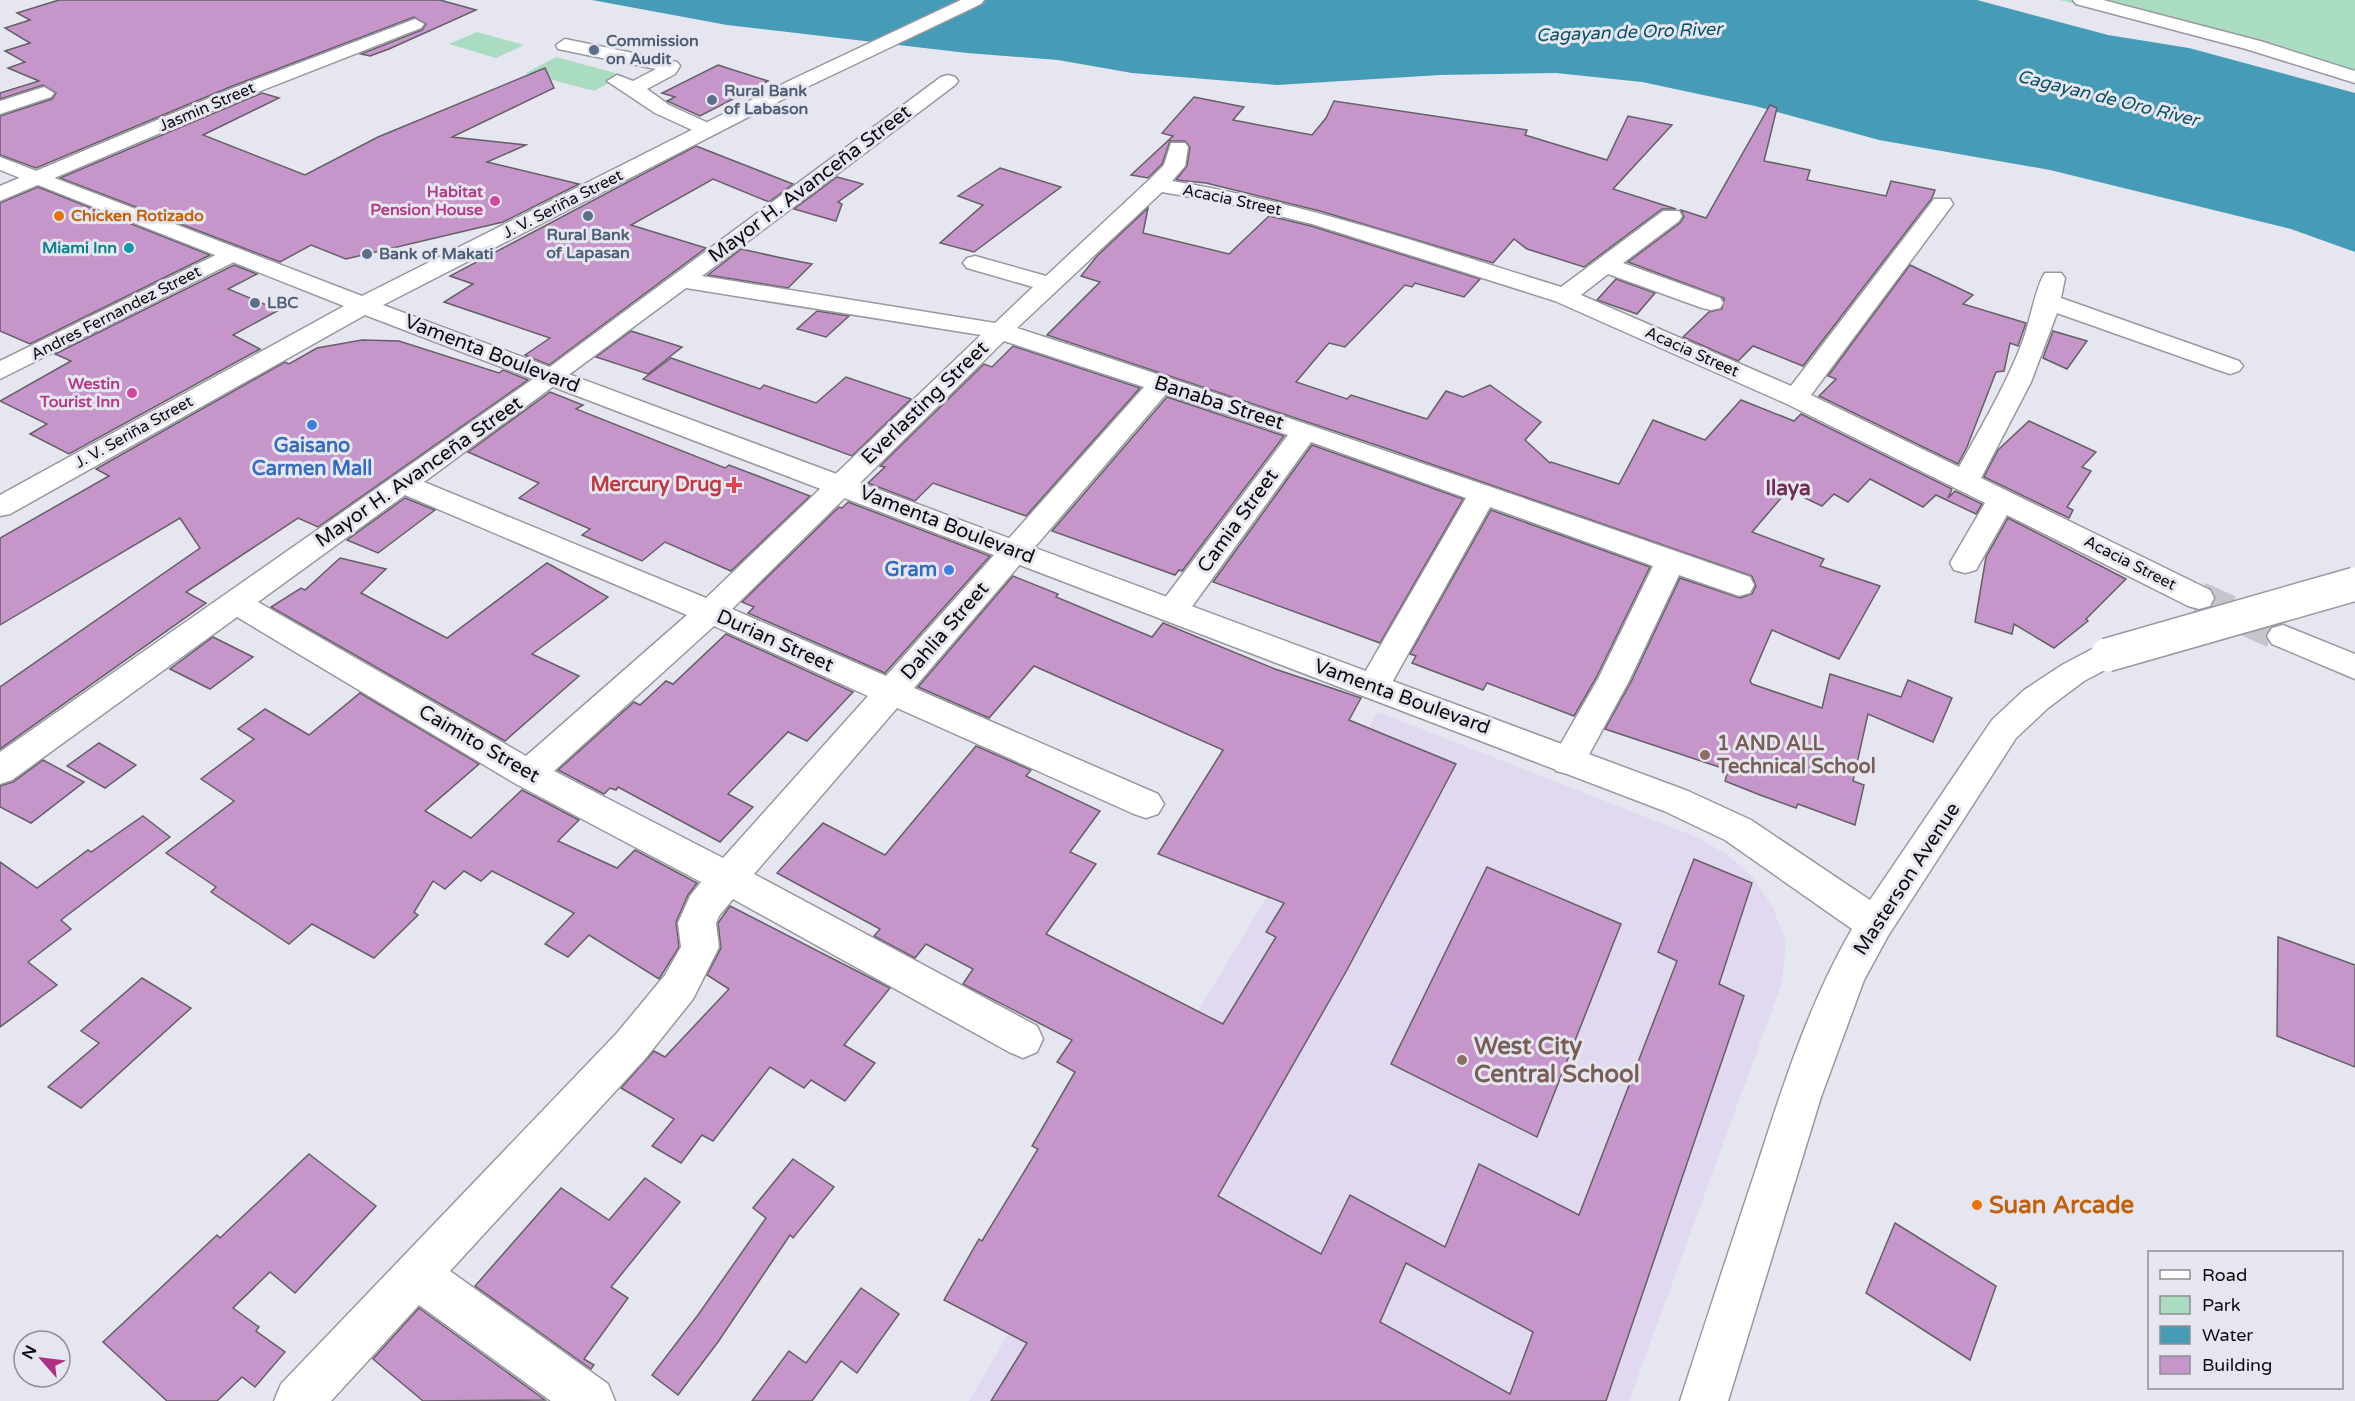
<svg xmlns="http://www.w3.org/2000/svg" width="2355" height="1401" font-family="'Varela Round',sans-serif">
<rect width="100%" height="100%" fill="#e6e6f0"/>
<!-- education -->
<path fill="#e0d9ef" d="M1378,712L1699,838L1726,854L1752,876L1772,906L1786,941L1782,983L1629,1401H969L1133,1120Z"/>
<!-- green -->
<g fill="#a9dcc0">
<path d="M2060,0H2355V83L2194,33Z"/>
<path d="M477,32L524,45L496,58L449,44Z"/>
<path d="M556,57L623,75L594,91L526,73Z"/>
</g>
<!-- water -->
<path fill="#469cb7" d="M592,0H1977L2108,35L2189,48L2355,93V252L2291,229L2050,170L1879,140L1755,106L1642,82L1556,73L1440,75L1277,85L1132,73L1058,60L967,53L727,25Z"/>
<!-- building -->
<g fill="#c696ca" stroke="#655f66" stroke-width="1.5" fill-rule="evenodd">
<path d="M59,0H440L476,10L389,49L370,56L361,54L422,30L426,24L414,17L230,87L36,168L0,155V116L52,99L56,93L43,85L0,99V93L39,81L8,68L25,62L5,51L30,43L5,28L30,20L17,13Z"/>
<path d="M718,65L768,81L700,116L667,101L675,97L662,93Z"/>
<path d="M545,68L554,88L452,137L526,145L487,162L579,184L503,222L346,259L311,245L280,262L60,178L262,93L279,98L203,135L305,175L378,137Z"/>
<path d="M1194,97L1244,107L1233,120L1312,135L1326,118L1334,101L1527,130L1525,135L1607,160L1628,116L1672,125L1613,189L1676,209H1662L1584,267L1527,249L1514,239L1493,263L1320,211L1206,183L1176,180L1187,166L1190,147L1185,141H1170L1162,164L1148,178L1131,175L1173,136L1162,133Z"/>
<path d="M1770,105L1777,108L1764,161L1810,170L1807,180L1886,196L1891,181L1935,190L1932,198L1803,366L1753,346L1738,361L1683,337L1709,312L1722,309L1724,298L1628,262L1680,223L1684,217L1681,210L1706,218Z"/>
<path d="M696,146L793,184L769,202L713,179L631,225L706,248L549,365L525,355L550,338L444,302L473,284L450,276Z"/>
<path d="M1000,168L1061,187L974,252L940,243L983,205L958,196Z"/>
<path d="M837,177L863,184L838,202L842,204L836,221L794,209Z"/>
<path d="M38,187L210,255L30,344L0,331V203Z"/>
<path d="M1148,208L1143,233L1229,254L1269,216L1311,226L1480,279L1464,297L1415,283L1412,287L1405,285L1345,347L1329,343L1296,382L1347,399L1351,395L1427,419L1446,391L1463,397L1490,385L1541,422L1525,440L1550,463L1551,462L1619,484L1653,420L1705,440L1741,400L1794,421L1801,414L1952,489L1948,498L1955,491L1982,504L1976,514L1936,495L1923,507L1870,479L1848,502L1834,494L1822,506L1788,490L1752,532L1824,559L1820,566L1880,586L1839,659L1772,630L1750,681L1752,684L1822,708L1830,674L1901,697L1908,680L1952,698L1933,742L1868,714L1853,781L1864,785L1855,825L1798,804L1796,808L1760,795L1725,781L1728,770L1605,729L1631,682L1680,578L1740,598L1752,594L1756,586L1752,576L1385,448L1047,335L1100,282L1081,276L1097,256Z"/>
<path d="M741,249L782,258L812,264L788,288L708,275Z"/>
<path d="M234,265L257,274L228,289L279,310L233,335L260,349L69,454L30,434L47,424L0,401L71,361L55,354Z"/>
<path d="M1910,265L1973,295L1963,304L2026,323L2018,346L2010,343L2004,371L1996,372L1967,447L1958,464L1819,396L1836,379L1828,376Z"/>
<path d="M1616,279L1655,293L1637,314L1597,300Z"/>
<path d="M817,311L849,316L826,337L797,329Z"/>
<path d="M631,331L682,347L648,374L596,357Z"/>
<path d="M2053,331L2087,341L2067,369L2043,358Z"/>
<path d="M362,340L399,341L499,373L503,370L528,380L318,527L298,518L186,592L206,603L0,749V687L200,548L180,518L0,625V538L109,476L96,469L285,362L289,364L317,348Z"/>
<path d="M1013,346L1140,388L1026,516L933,483L915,501L868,483L885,467L880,466L984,364L992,367Z"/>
<path d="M671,358L760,389L764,385L816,403L846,377L911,399L852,456L643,379Z"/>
<path d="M550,392L583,405L576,409L725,468L729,465L810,496L731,571L665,542L642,561L582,535L590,529L519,498L539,483L468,452Z"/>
<path d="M1167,397L1284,436L1182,571L1179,570L1175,575L1052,531Z"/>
<path d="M2029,421L2096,452L2082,467L2091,471L2067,507L2073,510L2069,518L1984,477L1998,450Z"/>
<path d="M1312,445L1463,499L1380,643L1213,582Z"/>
<path d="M405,498L435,510L378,553L347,540Z"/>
<path d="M848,502L990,556L885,673L748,613L754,607L742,602L839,507L842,508Z"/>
<path d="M1491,510L1650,567L1596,678L1574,716L1487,683L1483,690L1412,663L1416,656L1410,654Z"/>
<path d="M2008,518L2126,579L2086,619L2088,621L2054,648L2014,624L2012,634L1975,622L1986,557Z"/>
<path d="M340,558L386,569L361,593L447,638L547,563L608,597L532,654L579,676L505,741L271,607L301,588L305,590Z"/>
<path d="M1013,576L1058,594L1056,597L1152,637L1163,623L1275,669L1361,698L1349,720L1456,764L1347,970L1218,1196L1321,1254L1350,1195L1445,1247L1479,1164L1579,1215L1677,961L1658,952L1694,859L1752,883L1719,984L1744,996L1606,1401H991L1027,1343L944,1300L979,1239L982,1241L1038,1149L1032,1146L1075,1072L1057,1062L1072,1040L963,984L973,969L926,944L915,958L874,936L880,929L777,873L823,823L885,855L976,746L1031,770L1026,776L1100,811L1070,852L1096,864L1046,934L1101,962L1223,1024L1276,937L1266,932L1284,903L1158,854L1223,750L1034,666L989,718L918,687ZM1406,1263L1533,1332L1510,1394L1380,1322Z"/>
<path d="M726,634L853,692L807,741L788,732L728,794L753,807L720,842L618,787L616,790L610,788L604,794L558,770L634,702L640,705L666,681L673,684Z"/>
<path d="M213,637L253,657L210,689L170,669Z"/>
<path d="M360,693L479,764L425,811L471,838L522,790L579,820L558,841L617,868L635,850L697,883L688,895L676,922L679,947L659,979L589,935L568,957L545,944L574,913L492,871L481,881L464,871L445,889L433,881L414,912L418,915L374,958L312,924L289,944L211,892L216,887L166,853L234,801L201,779L254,739L238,729L265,709L309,735Z"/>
<path d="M99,743L136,765L105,788L67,766Z"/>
<path d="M43,760L84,782L31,823L0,807V786L13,782Z"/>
<path d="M143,816L170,837L61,920L71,929L28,962L57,985L0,1027V862L37,888L88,850L91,852Z"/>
<path d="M1487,867L1621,924L1537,1137L1391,1064Z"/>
<path d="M730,906L890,988L844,1045L875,1063L845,1101L811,1080L804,1088L770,1067L713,1141L702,1135L681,1163L652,1146L674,1119L621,1088L654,1051L665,1057L729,989L707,975L721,948L718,923Z"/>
<path d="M2278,937L2355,965V1067L2277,1036Z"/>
<path d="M142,978L191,1008L81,1108L48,1087L99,1043L81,1031Z"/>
<path d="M309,1154L376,1206L295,1293L270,1272L233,1308L259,1327L256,1331L285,1352L255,1387L242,1377L217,1401H167L103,1342L217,1235L220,1238Z"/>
<path d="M793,1159L834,1187L793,1238L790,1235L718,1342L678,1395L652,1375L698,1315L766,1218L753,1208Z"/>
<path d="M645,1178L680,1202L611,1287L628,1298L584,1359L594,1365L591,1369L475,1286L561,1188L609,1220Z"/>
<path d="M1895,1223L1996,1286L1970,1360L1866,1293Z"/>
<path d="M861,1288L899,1314L857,1373L841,1361L812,1401H752L789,1351L806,1363Z"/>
<path d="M419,1308L545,1400L423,1401L373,1359Z"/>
</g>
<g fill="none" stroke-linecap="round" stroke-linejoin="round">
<!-- minor-tunnel -->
<path stroke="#c5c5ce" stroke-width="33" stroke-dasharray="33 16" stroke-linecap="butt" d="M2199,598L2283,636"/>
<defs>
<g id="minor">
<path d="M2073,0H2103L2260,41L2355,71V83L2246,49L2076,4Z"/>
<path d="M415,19L424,24L421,28L245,97L0,201V186L231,89Z"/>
<path d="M565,39L677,62L680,66L675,74L647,89L669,105L715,126L718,130L715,134H701L655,113L607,81L617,75L633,81L656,69L558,49L556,45Z"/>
<path d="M948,75L955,77L958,81L955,85L702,276L995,323L1033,287L967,268L963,263L967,258L975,256L1046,276L1149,180L1164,165L1171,143H1185L1188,147L1185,166L1172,181C1305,203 1432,247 1561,287L1663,211H1679L1682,216L1679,221L1623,263L1720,298L1723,303L1720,308L1711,310L1702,308L1608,274L1581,295L1791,386L1934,199H1950L1953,204L1811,395L1959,467C1981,427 2005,387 2022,343C2029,326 2036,285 2045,273H2061L2065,278L2061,298L2239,361L2243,366L2239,371L2230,374L2221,371L2057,313L2031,382L1981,478L2210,590L2214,598L2210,606L2199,609L2188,606L2007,515L1976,570L1965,573L1954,570L1950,563L1985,503L1787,404L1555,301L1312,224L1230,204L1162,192L1017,328C1263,408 1507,492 1750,577L1754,585L1750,593L1739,596L1679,575L1629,681L1580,771L1568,774L1556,771L1551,761L1598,679L1653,566L1490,507L1385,695L1373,698L1361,695L1357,686L1466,498L1311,442L1183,619L1172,622L1161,619L1156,611L1161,603L1288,435L1166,394L914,688L1158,794L1164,804L1158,814L1146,818L1134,814L897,708L754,874L1037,1026L1043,1039L1037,1052L1023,1058L1009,1052L733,899L719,916L716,923L719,947L693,999L645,1059L450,1271L608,1384L615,1401H551L419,1305L331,1401H274L281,1384L617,1033L665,975L678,952L681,947L678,923L690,896L701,882L516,784L237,617L12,780L0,784V752L543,372L941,77ZM686,288L981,335L706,598L424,482ZM1004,341L1144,387L886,676L732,609ZM405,495L687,615L526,756L258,602ZM714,626L868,696L723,858L554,771Z"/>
<path d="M44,87L54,93L51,97L0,114V101Z"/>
<path d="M232,247L240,249L244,254L240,259L0,379V361Z"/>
<path d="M2283,625L2355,654V679L2272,644L2267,636L2272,628Z"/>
</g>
<path id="major" d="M961,0H984L981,4L807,87L383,305L1688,791L1751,820L1870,900L1992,720L2024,690L2062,665L2096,647L2107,643L2118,647L2123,655L2118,663L2084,681L2048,708L2016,738L1888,936L1864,980L1821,1097L1728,1401H1680C1705,1323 1731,1244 1757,1166C1783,1085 1809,1003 1852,929L1725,840L1664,811L365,315L10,514L0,516V495L344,306L0,170V157L362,296L793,79Z"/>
</defs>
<!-- minor casing -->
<use href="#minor" stroke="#9998a1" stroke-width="3"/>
<!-- major casing -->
<use href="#major" stroke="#9998a1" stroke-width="3"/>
<!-- minor -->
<use href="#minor" fill="#fff" fill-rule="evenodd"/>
<!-- major -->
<use href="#major" fill="#fff" fill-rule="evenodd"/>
<defs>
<path id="major-bridge" d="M2107,655L2355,584"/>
</defs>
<!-- major-bridge casing -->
<use href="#major-bridge" stroke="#9998a1" stroke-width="36" stroke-linecap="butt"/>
<!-- major-bridge -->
<use href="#major-bridge" stroke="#fff" stroke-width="33"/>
</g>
<!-- markers -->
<g fill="#5c6f8a" stroke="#e6e6f0" stroke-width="2">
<circle cx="594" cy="50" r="6"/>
<circle cx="712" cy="100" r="6"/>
<circle cx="588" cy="216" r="6"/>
<circle cx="367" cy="254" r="6"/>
<circle cx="255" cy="303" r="6"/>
</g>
<g fill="#d1479c" stroke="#e6e6f0" stroke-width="2">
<circle cx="495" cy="201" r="6"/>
<circle cx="132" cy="393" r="6"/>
</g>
<g fill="#e8710a" stroke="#e6e6f0" stroke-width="2">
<circle cx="59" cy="216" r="6"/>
<circle cx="1977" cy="1205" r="6"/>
</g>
<circle fill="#0f9aa8" stroke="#e6e6f0" stroke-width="2" cx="129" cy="248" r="6"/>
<g fill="#3f7fe0" stroke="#e6e6f0" stroke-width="2">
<circle cx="312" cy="425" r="6"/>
<circle cx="949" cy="570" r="6"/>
</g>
<path fill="#e0444e" stroke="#e6e6f0" stroke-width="2" d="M731 476h6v6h6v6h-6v6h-6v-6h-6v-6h6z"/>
<g fill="#8d6e63" stroke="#e6e6f0" stroke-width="2">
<circle cx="1705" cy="755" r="6"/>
<circle cx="1462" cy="1060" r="6"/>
</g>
<g text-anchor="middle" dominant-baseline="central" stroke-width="6" stroke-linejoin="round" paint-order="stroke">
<!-- far-service labels -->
<g font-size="16" font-weight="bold" fill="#4e5e75" stroke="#e6e6f0" text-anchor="start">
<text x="606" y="41">Commission<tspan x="606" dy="18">on Audit</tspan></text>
<text x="724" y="91">Rural Bank<tspan x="724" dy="18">of Labason</tspan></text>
<text x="588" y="235" text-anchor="middle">Rural Bank<tspan x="588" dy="18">of Lapasan</tspan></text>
<text x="379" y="254">Bank of Makati</text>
<text x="267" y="303">LBC</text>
</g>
<!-- far-street labels -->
<g font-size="16" fill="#0c0c0f" stroke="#e6e6f0">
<text transform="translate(207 107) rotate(-23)">Jasmin Street</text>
<text transform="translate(1232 200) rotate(12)">Acacia Street</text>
<text transform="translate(563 204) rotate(-27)">J. V. Seriña Street</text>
<text transform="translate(116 313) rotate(-27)">Andres Fernandez Street</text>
<text transform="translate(1692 352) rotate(24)">Acacia Street</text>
<text transform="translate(134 432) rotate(-29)">J. V. Seriña Street</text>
<text transform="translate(2130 563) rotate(27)">Acacia Street</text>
</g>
<!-- far-hotel labels -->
<g font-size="16" font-weight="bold" fill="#b23c85" stroke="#e6e6f0" text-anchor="end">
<text x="483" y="192">Habitat<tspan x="483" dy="18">Pension House</tspan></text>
<text x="120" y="384">Westin<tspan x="120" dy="18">Tourist Inn</tspan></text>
</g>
<!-- far-food labels -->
<g font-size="16" font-weight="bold" fill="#c56008" stroke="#e6e6f0" text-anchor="start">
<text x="71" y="216">Chicken Rotizado</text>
</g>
<!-- far-culture labels -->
<g font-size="16" font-weight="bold" fill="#0d838f" stroke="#e6e6f0" text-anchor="end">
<text x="117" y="248">Miami Inn</text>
</g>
<!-- far-water labels -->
<g font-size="18" font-style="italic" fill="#075266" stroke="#e6e6f0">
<text transform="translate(1629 32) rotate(-2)">Cagayan de Oro River</text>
<text transform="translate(2108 98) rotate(14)">Cagayan de Oro River</text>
</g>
<!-- street labels -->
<g font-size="20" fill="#0c0c0f" stroke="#e6e6f0">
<text transform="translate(810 184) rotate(-37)">Mayor H. Avanceña Street</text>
<text transform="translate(492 354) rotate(21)">Vamenta Boulevard</text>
<text transform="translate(925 403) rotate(-44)">Everlasting Street</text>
<text transform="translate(1219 403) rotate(18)">Banaba Street</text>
<text transform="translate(419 472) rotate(-35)">Mayor H. Avanceña Street</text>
<text transform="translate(1238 521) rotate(-54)">Camia Street</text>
<text transform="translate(947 525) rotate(21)">Vamenta Boulevard</text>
<text transform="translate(945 631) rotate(-49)">Dahlia Street</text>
<text transform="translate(775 641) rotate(24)">Durian Street</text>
<text transform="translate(1402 697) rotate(20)">Vamenta Boulevard</text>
<text transform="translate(479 744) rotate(30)">Caimito Street</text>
<text transform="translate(1907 879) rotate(-57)">Masterson Avenue</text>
</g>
<!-- shop labels -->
<g font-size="20" font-weight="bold" fill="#366cbe" stroke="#e6e6f0">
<text x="312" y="446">Gaisano<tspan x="312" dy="23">Carmen Mall</tspan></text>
<text x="937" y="570" text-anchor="end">Gram</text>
</g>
<!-- health labels -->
<g font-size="20" font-weight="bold" fill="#be3a42" stroke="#e6e6f0" text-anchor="end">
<text x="722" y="485">Mercury Drug</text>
</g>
<!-- education labels -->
<g font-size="20" font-weight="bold" fill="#785e54" stroke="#e6e6f0" text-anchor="start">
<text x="1717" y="744">1 AND ALL<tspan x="1717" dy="23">Technical School</tspan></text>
</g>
<!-- neighbourhood labels -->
<g font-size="21" font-weight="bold" fill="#6c2e54" stroke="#e6e6f0">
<text x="1788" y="488">Ilaya</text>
</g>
<!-- near-education labels -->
<g font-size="24" font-weight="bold" fill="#785e54" stroke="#e6e6f0" text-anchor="start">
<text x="1474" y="1046">West City<tspan x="1474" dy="28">Central School</tspan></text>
</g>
<!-- near-food labels -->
<g font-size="24" font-weight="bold" fill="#c56008" stroke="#e6e6f0" text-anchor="start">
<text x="1989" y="1205">Suan Arcade</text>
</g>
</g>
<!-- legend -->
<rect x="2148" y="1251" width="195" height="138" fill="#e6e6f0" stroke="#8f8f96" stroke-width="1.5"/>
<rect x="2160" y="1270" width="30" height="9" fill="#ffffff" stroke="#8f8f96" stroke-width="1.5"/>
<text x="2202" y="1281" font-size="18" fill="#0c0c0f">Road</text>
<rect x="2160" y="1296" width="30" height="18" fill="#a9dcc0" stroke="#8f8f96" stroke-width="1.5"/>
<text x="2202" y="1311" font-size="18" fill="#0c0c0f">Park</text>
<rect x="2160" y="1326" width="30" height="18" fill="#469cb7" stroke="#8f8f96" stroke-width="1.5"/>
<text x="2202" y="1341" font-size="18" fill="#0c0c0f">Water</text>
<rect x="2160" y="1356" width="30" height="18" fill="#c696ca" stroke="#8f8f96" stroke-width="1.5"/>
<text x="2202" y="1371" font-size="18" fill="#0c0c0f">Building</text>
<!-- north arrow -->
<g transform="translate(42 1359) rotate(298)"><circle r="28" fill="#e6e6f0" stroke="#8f8f96" stroke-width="1.5"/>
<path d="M0-4.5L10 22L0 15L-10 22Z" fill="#ad3081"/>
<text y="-9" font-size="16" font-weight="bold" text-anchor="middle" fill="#0c0c0f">N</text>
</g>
</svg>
